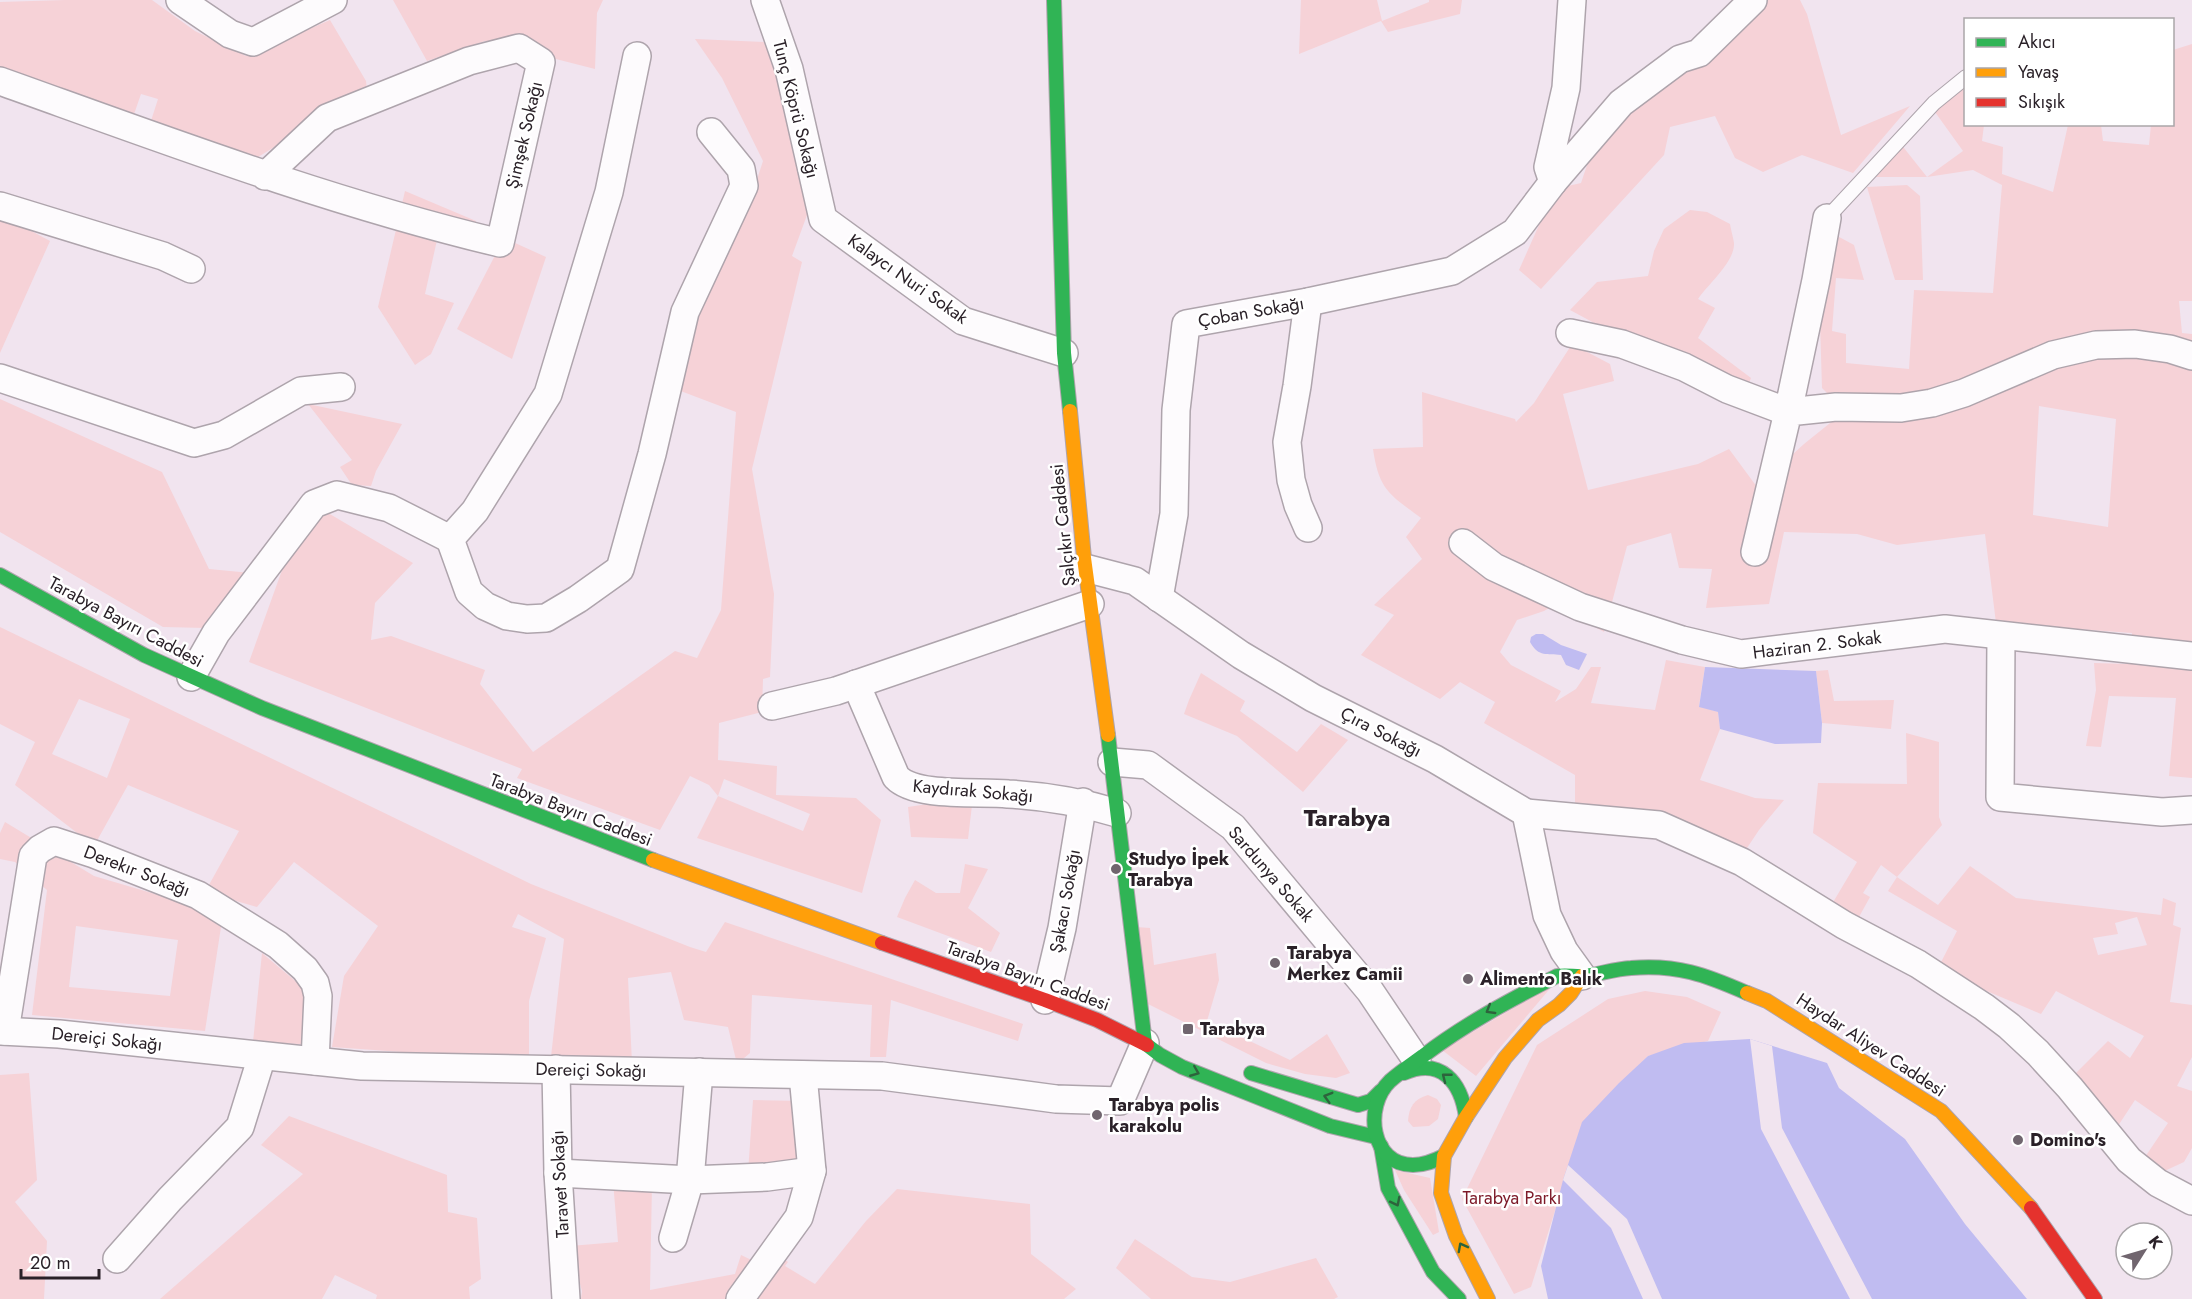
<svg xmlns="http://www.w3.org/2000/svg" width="2192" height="1299" font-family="Jost,sans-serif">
<rect width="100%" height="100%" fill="#f1e4ef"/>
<!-- green -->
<g fill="#f6d2d7" fill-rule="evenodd">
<path d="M65,0H152L195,31L246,56L330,20L366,81L367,90L250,162L149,127L158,99L141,94L132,120L0,75V2Z"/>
<path d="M393,0H603L597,13L595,69L485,41L427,61Z"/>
<path d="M1301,0H1377L1382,21L1429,2V0H1462L1460,14L1388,32L1381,21L1299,54Z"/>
<path d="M1742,0H1800L1807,14L1841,135L1910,106L1853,173L1802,155L1763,172L1735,158L1715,116L1670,127L1664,155L1541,289L1519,270L1555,189L1581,183L1603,118Z"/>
<path d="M695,39L785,43L825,166L792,256L802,262L752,469L774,594L770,677L763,679L762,712L719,723L718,760L777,766L776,795L856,798L881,820L862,893L697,838L718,796L709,785L690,776L660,830L517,778L522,769L249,662L290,548L323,510L413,563L375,603L371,640L391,636L485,670L480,684L533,752L675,651L697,658L721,610L736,412L678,390L699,309L748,207L763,161L722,78ZM724,779L810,814L803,831L718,796Z"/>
<path d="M2192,44V301H2179L2182,333L2192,334V778L2169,776L2176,698L2109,696L2101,747L2086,746L2096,690L2094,663L2128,664L2132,633L1996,623L1985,534L1897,545L1857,534L1784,532L1769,604L1706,608L1712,569L1679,568L1671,533L1627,546L1604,632L1554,605L1544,611L1517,620L1500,652L1511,665L1561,691L1555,702L1576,689L1591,667H1601L1591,703L1655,710L1666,660L1705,667L1699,706L1718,712L1720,729L1700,780L1755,798L1784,800L1759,830L1735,866L1667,837L1592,818L1575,803V775L1484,723L1495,702L1460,682L1440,699L1361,655L1394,615L1374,605L1422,559L1406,537L1421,518C1389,494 1379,490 1373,449L1423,447L1422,392L1515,419L1516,422L1534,403L1572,344L1610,364L1614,381L1563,394L1588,490L1698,464L1729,449L1757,487L1804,444L1845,411L1822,388L1817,225L1854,245L1864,280L1836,278L1832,331L1846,334V363L1909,369L1914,290L1993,293L2002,185L1973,170L1927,177H1869L1900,143L1927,177L1963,151L1935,112L1965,85L1966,124L1984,125L1982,141L2003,147L2002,174L2053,192L2068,125H2101L2103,141L2149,145L2151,125L2172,124L2173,50ZM2039,406L2116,419L2108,527L2033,515Z"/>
<path d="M1907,185L1920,196L1923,280H1895L1867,187Z"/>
<path d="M405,191L476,221L468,249L437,240L425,294L454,303L431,354L415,365L378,307Z"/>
<path d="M1690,210L1707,212L1730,224C1731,230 1733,237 1734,243C1735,262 1708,284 1698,299L1715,308L1698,338L1751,378L1741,402L1570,310L1597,282L1648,276L1654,251L1664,229Z"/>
<path d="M0,214L50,241L0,353Z"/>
<path d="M504,238L546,257L512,359L457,329Z"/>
<path d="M0,399L162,472L209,569L251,573L252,609L206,628L163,627L0,532Z"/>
<path d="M308,404L402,424L376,471L371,486L352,485L340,467L352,460Z"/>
<path d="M0,627L531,884L690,947L706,952L725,922L1023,1024L1018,1041L891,1000L886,1057H870L872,1005L752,995L750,1053L737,1064L728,1027L684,1020L671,972L628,978L632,1063L551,1057L564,939L518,914L512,927L546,938L529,1001V1061L332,1047L344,976L378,926L294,862L257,907L205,892L239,831L128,785L94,846L15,785L35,742L0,724ZM79,699L130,719L107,778L52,754Z"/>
<path d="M1828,670L1834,701L1894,700L1891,729L1822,723L1816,671Z"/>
<path d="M1201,673L1245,701L1240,711L1297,752L1321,724L1348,740L1303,792L1237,736L1184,714L1189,700Z"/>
<path d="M1906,733L1939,742V817L1942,825L1897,877L1938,905L1970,866L2016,898L2161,915L2163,898L2176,903L2173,925L2181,928L2170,1002L2192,1005V1057L2177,1086L2192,1091V1148L2184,1162L2158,1174L2145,1157L2168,1123L2135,1100L2114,1132L2072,1077L2108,1041L2130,1058L2144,1036L2056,991L2041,1014L1937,970L1957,931L1888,891L1897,877L1881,865L1863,893L1870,897L1854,926L1829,909L1857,862L1813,833L1818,783L1907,784ZM2137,917L2147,945L2098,955L2093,938L2118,934L2115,923Z"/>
<path d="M973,797L968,839L911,837L908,807Z"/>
<path d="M5,822L94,876L223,914L205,1031L32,1015L47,890L15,862L0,859V833ZM76,926L178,940L170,996L69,987Z"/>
<path d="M965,864L988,869L968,908L1000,933L991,952L897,917L905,898L915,880L936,893H960Z"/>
<path d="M1136,927L1150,928L1154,965L1216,953L1219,980L1207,1021L1290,1060L1327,1034L1350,1073L1336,1078L1305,1074L1266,1063L1146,1003Z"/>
<path d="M262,953L306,990L321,1045L253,1042Z"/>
<path d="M1553,985L1476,1076L1442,1050Z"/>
<path d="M1645,991L1687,997L1721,1012L1708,1041L1648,1056L1583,1122L1531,1287L1514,1294L1462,1199L1537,1045L1608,999Z"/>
<path d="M29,1073L37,1180L15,1202L47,1241L44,1299H0V1075Z"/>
<path d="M1428,1095L1437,1099L1441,1105L1438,1119L1429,1126L1413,1127L1408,1121C1409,1107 1414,1099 1428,1095Z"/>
<path d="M753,1100L803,1101L801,1174L748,1173Z"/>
<path d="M289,1116L447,1175L448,1212L477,1218L481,1279L469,1287L470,1299H376L377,1295L335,1275L322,1299H160L303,1174L261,1145Z"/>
<path d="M1395,1170L1430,1178L1439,1232L1433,1235L1404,1190Z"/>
<path d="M613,1181L652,1184L650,1290L735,1274L741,1255L764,1266L780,1256L788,1262L785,1266L815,1284L866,1221L897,1189L1030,1204L1031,1254L1076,1289L1064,1299H581L582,1291L570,1246L618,1242Z"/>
<path d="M1135,1239L1192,1277L1230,1282L1316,1258L1338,1297L1334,1299H1151L1116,1268Z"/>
</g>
<!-- water -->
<g fill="#c0bcf1">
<path d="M1536,634H1543L1561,645L1587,654L1579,670L1566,665L1561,655C1547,653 1539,658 1530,642L1531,637Z"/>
<path d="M1705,667L1816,671L1822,723L1821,743L1775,744L1720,729L1718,712L1699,707Z"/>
<path d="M1750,1039L1827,1063L1839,1088L1905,1139L1965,1224L2027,1299H1548L1541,1266L1563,1180L1582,1122L1619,1083L1648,1056L1684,1043Z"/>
</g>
<!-- pier -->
<g fill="#f1e4ef">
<path d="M1750,1039L1772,1046L1782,1128L1872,1299H1850L1761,1129Z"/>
<path d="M1568,1165L1627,1219L1662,1299H1643L1611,1228L1563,1180Z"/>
</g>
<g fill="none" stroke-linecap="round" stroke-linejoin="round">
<defs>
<path id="lane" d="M1827,218L1934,103L1966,77"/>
<g id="street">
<path d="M180,0L230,34L253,42L333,0"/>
<path d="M765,0L789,69L823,219L963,321L1064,353"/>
<path d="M1572,0L1566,88L1548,167L1553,182L1621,103L1680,59L1699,53L1753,0"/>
<path d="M0,81C165,140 329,202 500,243L541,62L519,48L469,61L327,118L265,176"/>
<path d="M0,206L163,256L191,269"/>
<path d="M1308,302L1297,386L1287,442L1291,480L1298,505L1308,528"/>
<path d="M1570,333L1622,344L1684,367L1727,389L1788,412L1816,280L1827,218"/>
<path d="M0,378L194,443L224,435L301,391L341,387"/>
<path d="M450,539L469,592L485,606L507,616L527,619L546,618L578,599L620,569L652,454L685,312L744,186L741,169L711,132"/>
<path d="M1463,543L1494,567L1580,607L1682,640L1741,654L1945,629L2192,656"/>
<path d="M1755,552L1788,412L1836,407L1901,408L1932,403L1964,393L2053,355L2096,345L2135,344L2170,349L2192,356"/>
<path d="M1085,568L1135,581L1241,655L1313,698L1435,759L1526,813L1547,915L1564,951L1582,976"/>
<path d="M1159,598L1174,514L1176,410L1186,324L1308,302L1452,271L1515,232L1553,182"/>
<path d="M2001,636L2000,797L2162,812L2192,810"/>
<path d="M191,677L216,633L314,504L337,495L389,508L450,539L475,511L548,394L609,192L637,56"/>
<path d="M856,684L896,777C916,798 980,791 1008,794C1045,796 1081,802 1117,813"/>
<path d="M772,706L836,691L1090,604"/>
<path d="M1112,762L1148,765L1233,827L1370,991L1417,1061"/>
<path d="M1526,813L1659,825L1742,862L1844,925L1918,964L1984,1007L2009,1026L2038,1053L2070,1088L2129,1160L2158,1183L2192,1201"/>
<path d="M1045,1000L1062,928L1083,802"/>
<path d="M0,1031L59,1034L362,1066L882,1076L1056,1099L1120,1101L1145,1043"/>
<path d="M5,1031L33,856L40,849L54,841L94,854L198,895L278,945L305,969L315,983L318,996L315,1061"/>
<path d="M556,1069L558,1173L566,1299"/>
<path d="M558,1173L690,1180L767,1177L812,1171"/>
<path d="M673,1238L690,1180L699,1072"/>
<path d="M117,1259L170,1199L240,1127L262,1056"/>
<path d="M740,1299L799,1217L812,1171L803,1075"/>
</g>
<g id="fast">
<path d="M1054,0L1064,353L1070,411"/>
<path d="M0,575L144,655L262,708L653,860"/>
<path d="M1108,735L1145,1043"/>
<path d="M1147,1045L1160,1055L1182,1067L1330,1126L1376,1137"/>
<path d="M1251,1073L1358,1105L1371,1101L1381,1091"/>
<path d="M1404,1073C1441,1057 1461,1082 1466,1117"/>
<path d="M1381,1146L1388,1188L1433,1272L1459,1299"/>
<path d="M1444,1156C1434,1161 1425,1165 1413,1165C1371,1165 1363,1107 1390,1081C1400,1072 1412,1064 1423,1056C1465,1024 1510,1000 1557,976C1567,974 1575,977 1585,976C1600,974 1615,969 1631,968C1677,964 1706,975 1747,993"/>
</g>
<g id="slow">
<path d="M1070,411L1084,558L1108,735"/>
<path d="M653,860L882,943"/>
<path d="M1747,993L1767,1001L1941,1111L2031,1208"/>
<path d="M1488,1299L1456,1236L1441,1193L1444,1156L1466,1117L1505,1058L1538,1020L1559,1005L1571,993L1582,976"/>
</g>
<g id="jam">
<path d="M882,943L1045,1000L1097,1020L1147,1045"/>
<path d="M2031,1208L2095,1299"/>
</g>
</defs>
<!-- lane casing -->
<use href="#lane" stroke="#aea4ac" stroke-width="16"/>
<!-- street casing -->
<use href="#street" stroke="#aea4ac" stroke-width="30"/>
<!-- fast casing -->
<use href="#fast" stroke="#aea4ac" stroke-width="16"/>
<!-- slow casing -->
<use href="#slow" stroke="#aea4ac" stroke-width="16"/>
<!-- jam casing -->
<use href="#jam" stroke="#aea4ac" stroke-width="16"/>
<!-- lane -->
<use href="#lane" stroke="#fdfbfd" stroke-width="14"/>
<!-- street -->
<use href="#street" stroke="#fdfbfd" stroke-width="27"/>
<!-- fast -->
<use href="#fast" stroke="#30b455" stroke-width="14"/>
<!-- slow -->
<use href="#slow" stroke="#ff9f0a" stroke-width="14"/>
<!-- jam -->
<use href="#jam" stroke="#e5322d" stroke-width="14"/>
</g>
<!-- one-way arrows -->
<defs><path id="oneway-chevron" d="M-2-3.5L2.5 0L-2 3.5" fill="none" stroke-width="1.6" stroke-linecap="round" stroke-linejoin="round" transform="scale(1.5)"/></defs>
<g stroke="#2d633c">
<use href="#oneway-chevron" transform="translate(1490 1010) rotate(149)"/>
<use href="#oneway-chevron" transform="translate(1195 1072) rotate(22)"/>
<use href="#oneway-chevron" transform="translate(1446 1077) rotate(-142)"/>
<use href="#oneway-chevron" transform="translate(1328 1097) rotate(-164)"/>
<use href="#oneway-chevron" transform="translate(1396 1202) rotate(63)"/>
<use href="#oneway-chevron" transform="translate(1462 1247) rotate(-118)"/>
</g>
<!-- markers -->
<g fill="#70656e" stroke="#fff" stroke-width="2">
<circle cx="1116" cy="869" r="6"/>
<circle cx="1275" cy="963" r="6"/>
<circle cx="1468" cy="979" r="6"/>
<rect x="1182" y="1023" width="12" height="12" rx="3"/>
<circle cx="1097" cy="1115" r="6"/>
<circle cx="2018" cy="1140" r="6"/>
</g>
<g text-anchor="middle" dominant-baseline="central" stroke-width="5" stroke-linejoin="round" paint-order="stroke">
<!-- street labels -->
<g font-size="18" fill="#2a2128" stroke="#fff">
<text transform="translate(796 109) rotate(76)">Tunç Köprü Sokağı</text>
<text transform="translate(524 135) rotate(-77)">Şimşek Sokağı</text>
<text transform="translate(908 279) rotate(35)">Kalaycı Nuri Sokak</text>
<text transform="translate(1251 312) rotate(-10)">Çoban Sokağı</text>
<text transform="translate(1063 525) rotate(-96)">Şalçıkır Caddesi</text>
<text transform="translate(126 622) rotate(28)">Tarabya Bayırı Caddesi</text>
<text transform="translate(1817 645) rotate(-7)">Haziran 2. Sokak</text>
<text transform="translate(1381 732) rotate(27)">Çıra Sokağı</text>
<text transform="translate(973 791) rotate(5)">Kaydırak Sokağı</text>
<text transform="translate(571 810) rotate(21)">Tarabya Bayırı Caddesi</text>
<text transform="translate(137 871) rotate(21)">Derekır Sokağı</text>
<text transform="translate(1271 874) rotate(49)">Sardunya Sokak</text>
<text transform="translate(1065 901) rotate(-80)">Şakacı Sokağı</text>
<text transform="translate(1028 976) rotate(20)">Tarabya Bayırı Caddesi</text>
<text transform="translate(107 1039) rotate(6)">Dereiçi Sokağı</text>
<text transform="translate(1871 1045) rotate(33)">Haydar Aliyev Caddesi</text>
<text transform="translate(591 1070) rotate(1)">Dereiçi Sokağı</text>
<text transform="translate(560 1184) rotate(-93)">Taravet Sokağı</text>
</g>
<!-- poi labels -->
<g font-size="18" font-weight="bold" fill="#2a2128" stroke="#fff" text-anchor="start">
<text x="1128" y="859">Studyo İpek<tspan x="1128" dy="21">Tarabya</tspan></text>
<text x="1287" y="953">Tarabya<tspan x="1287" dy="21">Merkez Camii</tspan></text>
<text x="1480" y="979">Alimento Balık</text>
<text x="1200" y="1029">Tarabya</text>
<text x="1109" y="1105">Tarabya polis<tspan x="1109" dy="21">karakolu</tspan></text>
<text x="2030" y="1140">Domino's</text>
</g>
<!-- park labels -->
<g font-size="18" fill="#7d1a29" stroke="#fff">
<text x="1512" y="1198">Tarabya Parkı</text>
</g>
<!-- district labels -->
<g font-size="24" font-weight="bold" fill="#2a2128" stroke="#fff">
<text x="1347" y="817">Tarabya</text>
</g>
</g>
<!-- legend -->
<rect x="1964" y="18" width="210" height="108" fill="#ffffff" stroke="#aaa6a9" stroke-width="1.5"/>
<rect x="1976" y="38" width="30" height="9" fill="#30b455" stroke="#aaa6a9" stroke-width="1.5"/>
<text x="2018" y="48" font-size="18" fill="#2a2128">Akıcı</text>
<rect x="1976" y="68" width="30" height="9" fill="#ff9f0a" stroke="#aaa6a9" stroke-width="1.5"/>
<text x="2018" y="78" font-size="18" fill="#2a2128">Yavaş</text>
<rect x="1976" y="98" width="30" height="9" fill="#e5322d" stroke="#aaa6a9" stroke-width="1.5"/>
<text x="2018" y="108" font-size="18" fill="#2a2128">Sıkışık</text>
<!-- north arrow -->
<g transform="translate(2144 1251) rotate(53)"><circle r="28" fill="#ffffff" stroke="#aaa6a9" stroke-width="1.5"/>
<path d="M0-4.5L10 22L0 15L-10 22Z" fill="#70656e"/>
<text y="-9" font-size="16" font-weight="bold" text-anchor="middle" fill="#2a2128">K</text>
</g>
<!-- scale -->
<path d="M21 1269v9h78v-9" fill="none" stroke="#2a2128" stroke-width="3"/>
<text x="30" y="1269" font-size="18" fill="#2a2128" stroke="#ffffff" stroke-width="4.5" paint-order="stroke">20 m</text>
</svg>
